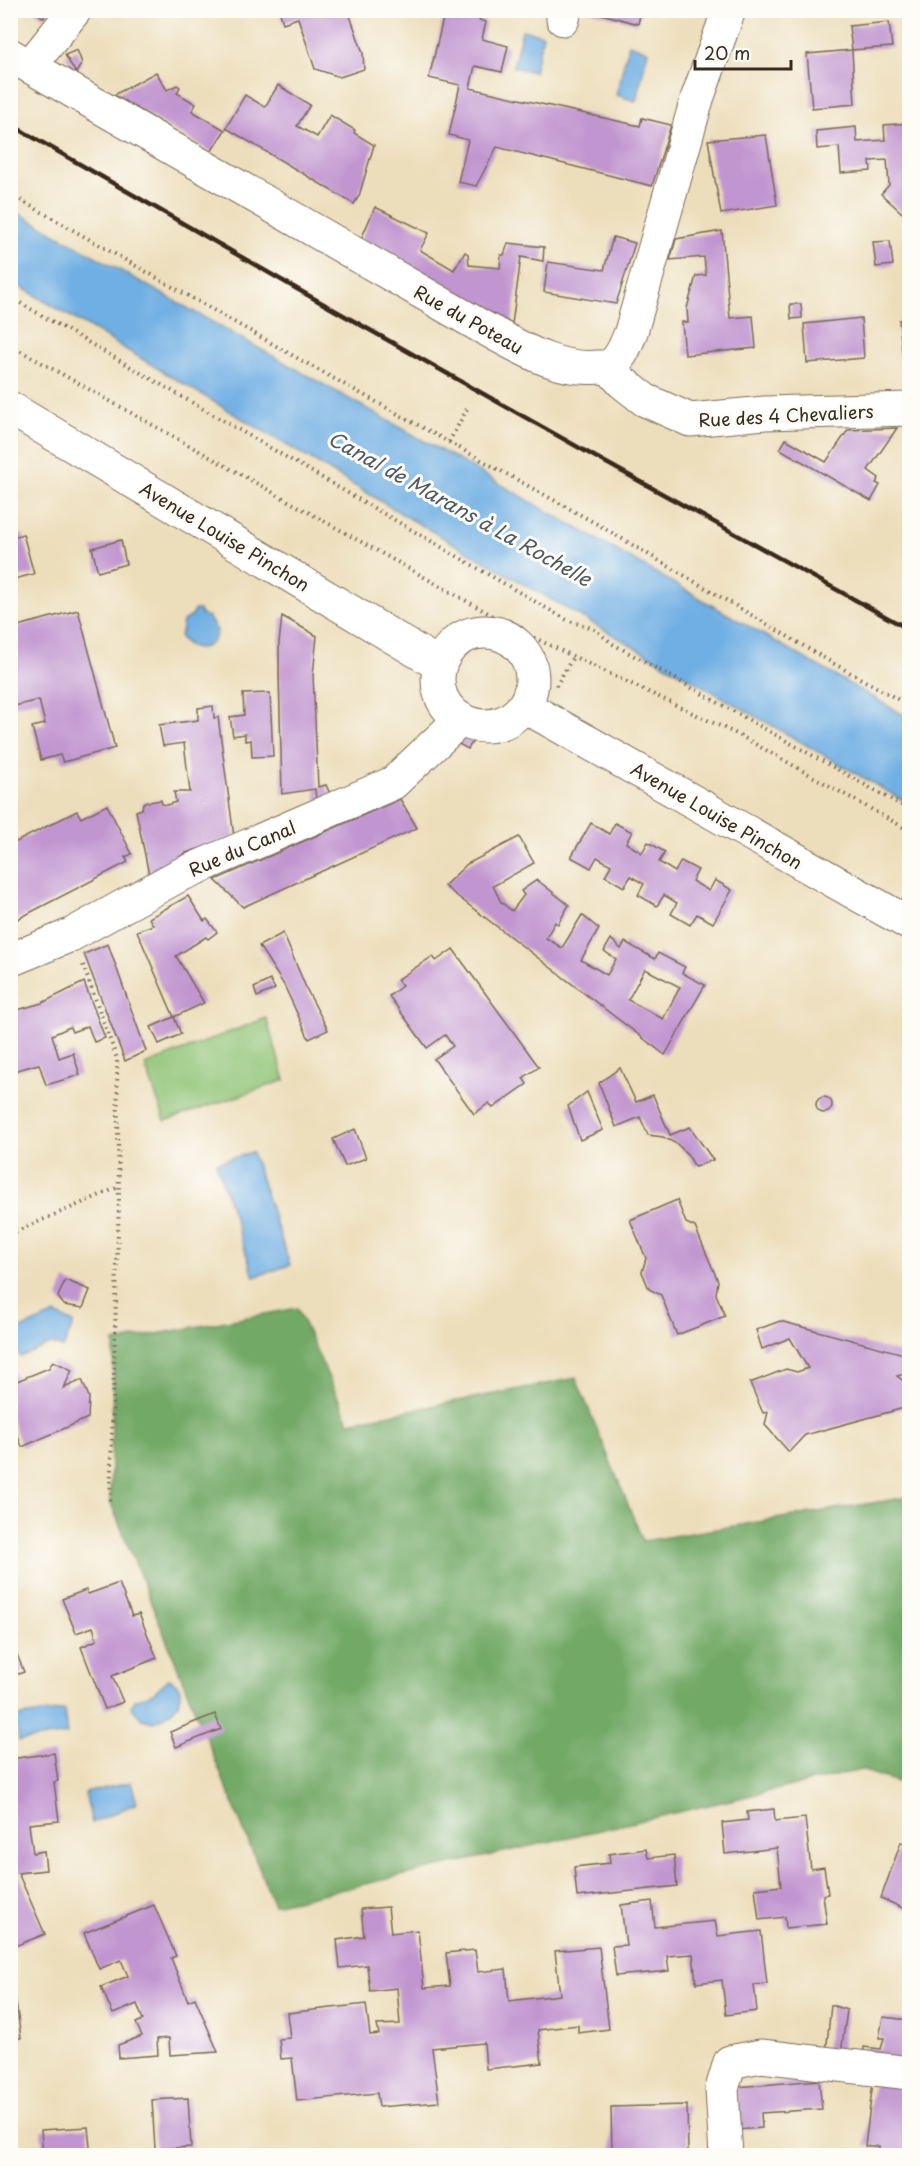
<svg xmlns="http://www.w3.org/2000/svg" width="920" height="2166" font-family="'Playpen Sans',sans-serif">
<rect width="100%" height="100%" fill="#fdfcf7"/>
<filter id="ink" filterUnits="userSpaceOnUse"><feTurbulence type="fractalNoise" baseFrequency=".0167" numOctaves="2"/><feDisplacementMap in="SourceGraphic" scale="12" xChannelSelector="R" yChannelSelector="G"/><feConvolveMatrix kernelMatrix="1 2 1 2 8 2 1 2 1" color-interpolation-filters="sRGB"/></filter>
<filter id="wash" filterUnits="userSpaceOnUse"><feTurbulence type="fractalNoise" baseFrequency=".008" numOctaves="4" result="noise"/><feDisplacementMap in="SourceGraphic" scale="24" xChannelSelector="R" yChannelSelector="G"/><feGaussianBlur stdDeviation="1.35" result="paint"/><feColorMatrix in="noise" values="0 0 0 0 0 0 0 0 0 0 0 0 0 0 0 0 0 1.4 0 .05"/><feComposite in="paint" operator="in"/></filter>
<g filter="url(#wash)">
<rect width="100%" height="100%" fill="#eddebb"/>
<!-- green -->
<path fill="#8ec374" stroke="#647649" stroke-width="1.5" d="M266,1018L285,1080L165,1121L145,1065Z"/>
<!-- forest -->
<path fill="#72a966" stroke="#566a42" stroke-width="1.5" d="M297,1308L349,1422L576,1378L643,1541L909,1497V1786L861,1770L274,1905L110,1501L114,1342Z"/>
<!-- water -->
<g fill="#70afe3" stroke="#566c80" stroke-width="1.5">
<path d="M522,30L543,35L534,72L513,67Z"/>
<path d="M629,44L648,51L636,101L616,95Z"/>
<path d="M11,209L460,461L909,718V804L414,521L11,281Z"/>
<path d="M194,610H199L201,615L208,617L217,631C213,651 192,654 180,637L183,621L192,616Z"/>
<path d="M252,1152L290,1265L254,1277L216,1163Z"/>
<path d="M55,1314L74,1323L63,1348L51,1344L20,1357L11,1333Z"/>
<path d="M169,1679C196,1693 171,1716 153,1722L142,1719L131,1707L135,1700L153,1693Z"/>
<path d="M64,1710L67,1734L19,1741L15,1717Z"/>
<path d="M131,1782L137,1803L92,1823L85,1793Z"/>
</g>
<g id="blocks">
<!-- building -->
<g fill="#c196d0" fill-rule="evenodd">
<path d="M33,10H48L44,18Z"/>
<path d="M279,10H348L363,53L364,69L340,77L315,69L298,18L283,23Z"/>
<path d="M445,10H481L479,20L486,22L482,39L508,46L502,72L475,66L470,88L640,126L642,118L671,125L652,186L497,147L476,186L458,182L468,140L449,135L460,85L429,78Z"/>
<path d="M587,10H641L638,24Z"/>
<path d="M889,22L892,47L852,50L855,104L812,108L807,54L852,50L849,26Z"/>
<path d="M77,50L82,63L76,73L65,55Z"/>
<path d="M156,72L167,90L177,85L180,87L177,93L196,104L192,111L225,130L211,152L114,95Z"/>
<path d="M278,85L310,105L297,126L317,137L330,115L355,130L354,133L374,145L359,196L354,204L226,128L245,95L265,107Z"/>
<path d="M909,123V219L881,194L889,185L887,160L870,161L871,171L841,173L839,147L817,149L816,131L856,127L857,142L885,140L884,125Z"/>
<path d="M766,135L777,205L721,214L708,140Z"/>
<path d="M375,207L429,233L420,250L454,270L465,252L468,254L469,265L500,268L501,255H504L508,243L544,247L543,261L521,257L512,324L474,304L361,239Z"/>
<path d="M722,231L730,318L753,316L756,348L685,355L682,322L688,323L687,308L696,276L706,275L704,257L670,260L676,239Z"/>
<path d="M613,237L635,243L616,304L544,292L548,262L604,270Z"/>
<path d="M890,241L893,265L876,267L873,242Z"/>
<path d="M790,304H801L802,318L791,319Z"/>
<path d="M861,318L864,358L807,363L804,324Z"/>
<path d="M899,320H909V362H903Z"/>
<path d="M897,428L868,470L879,478L876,483L880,485L871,501L780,449L786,439L826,462L848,430Z"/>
<path d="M23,534L34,574L10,580V538Z"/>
<path d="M121,540L126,564L98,572L92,548Z"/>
<path d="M78,610L115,748L63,762L60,755L41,760L32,727L45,724L39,700L10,707V628Z"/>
<path d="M282,616L317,636L313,675L318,787L326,785L330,794L316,801L315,789L282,794L279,674V643Z"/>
<path d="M270,693L273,756L252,757L251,740L245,741V734L233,736L230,717L244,715L243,694Z"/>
<path d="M213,706L214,718L218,717L234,837L186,853L149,875L136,811L142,809L143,803L161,800L162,804L167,805L176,802L174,792H190L184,743L163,746L159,725L198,720V708Z"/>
<path d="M458,733L473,741L468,749L453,741Z"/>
<path d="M400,799L417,828L243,907L215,880Z"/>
<path d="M107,805L132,854L125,857L128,862L10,923V845L77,811L81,818Z"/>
<path d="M591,823L609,834L615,823L632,832L626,843L642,853L648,842L665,852L659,862L675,872L681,861L698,870L692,881L709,891L715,880L732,890L713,923L697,914L690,925L671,914L677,903L664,895L657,906L638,895L644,884L631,876L624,887L605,876L611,865L597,857L591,868L571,857Z"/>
<path d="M519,837L534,863L493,886L501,902L512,911L524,895L521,891L537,880L569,905L558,924L555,922L546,938L562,948L582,915L599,929L581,960L607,975L616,959L604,951L611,939L621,949L625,942L655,959L658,953L685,967L682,973L705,985L665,1055L444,886L467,864ZM645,969L680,987L663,1019L628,1000Z"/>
<path d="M188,896L204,921L207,919L217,932L208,939L206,937L176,956L204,1003L174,1017L137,931L153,925L149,918Z"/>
<path d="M283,933L307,990L328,1030L309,1039L284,985L259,946Z"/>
<path d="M108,944L146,1051L125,1061L84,954Z"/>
<path d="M453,949L539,1067L523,1078L527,1084L493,1108L489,1103L474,1114L434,1059L453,1046L445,1035L427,1048L389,996L402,986L397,980L433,956L436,961Z"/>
<path d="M270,980L275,989L257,997L254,988Z"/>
<path d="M84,982L105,1038L94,1042L88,1026L72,1032L70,1027L52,1035L59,1058L73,1053L80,1075L46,1085L39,1064L10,1072V1012L42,1003Z"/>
<path d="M174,1017L181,1034L159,1044L151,1027Z"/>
<path d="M620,1068L636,1102L653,1095L670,1135L690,1127L713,1160L695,1167L688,1155L677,1144L663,1137L648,1135L640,1117L616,1127L599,1083Z"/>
<path d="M587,1092L603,1130L580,1140L568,1106Z"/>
<circle cx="824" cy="1105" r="8"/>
<path d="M355,1129L366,1158L345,1166L333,1139Z"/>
<path d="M677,1200L686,1223L695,1227L718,1281L716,1294L725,1316L677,1335L661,1295L649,1289L642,1272L646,1258L630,1220Z"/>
<path d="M65,1280L90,1290L83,1308L64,1305L58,1297Z"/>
<path d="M780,1321L904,1354L908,1373L897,1376L909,1385V1398L904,1408L805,1435L789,1452L765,1425L768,1412L763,1413L750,1383L786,1369L797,1372L808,1368L790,1338L762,1349L756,1330Z"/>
<path d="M53,1361L72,1370L64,1388L82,1380L89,1397L88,1418L22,1447L10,1416V1363L17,1381L49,1368Z"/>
<path d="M119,1583L132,1616L139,1614L157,1658L112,1676L123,1702L105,1709L81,1647L97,1640L93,1627L76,1633L62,1599L86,1590L88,1594Z"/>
<path d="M14,1647L24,1672L10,1677V1648Z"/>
<path d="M215,1714L221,1729L176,1747L170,1732Z"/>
<path d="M54,1753L58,1781L54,1782L59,1821L29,1824L33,1853L44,1851L46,1870L18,1873L45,1934L10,1948V1759Z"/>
<path d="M774,1809L775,1821L805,1818L811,1869L824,1867L828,1894L823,1895L827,1924L786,1928L785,1917L759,1920L755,1889L781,1886L777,1848L725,1854L722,1823L748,1820L747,1812Z"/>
<path d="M901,1842L909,1846V1911L881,1898Z"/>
<path d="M646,1849L648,1858L674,1855L677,1886L577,1897L574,1867L610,1863L609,1854Z"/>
<path d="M652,1901L655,1927L715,1921L718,1936L761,1931L767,1984L754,1985L757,2011L726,2015L722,1980L696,1983L693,1954L667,1956L669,1971L616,1976L612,1946L626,1945L621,1905Z"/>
<path d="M154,1905L176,1956L171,1958L188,2001L195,1998L218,2052L170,2055L169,2038L157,2039L158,2055L119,2058L118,2045L142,2036L136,2023L143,2020L137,2004L113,2014L101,1987L128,1976L121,1960L99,1969L84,1933Z"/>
<path d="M388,1907L391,1933L418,1930L424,1988L450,1986L446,1953L475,1950L478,1972L506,1969L509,2001L560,1995L555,1951L599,1947L609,2029L578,2033V2025L538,2030L542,2063L486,2069L484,2043L432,2048L439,2102L379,2107L377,2093L297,2101L292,2058L281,2059L279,2039L290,2038L287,2013L366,2004L370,2035L379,2034L377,2025L400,2024L397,1988L370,1991L367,1965L340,1968L337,1940L364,1936L361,1909Z"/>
<path d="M10,1995H15L21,2038L10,2040Z"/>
<path d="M831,2005L847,2010L841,2053H826Z"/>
<path d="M883,2017L909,2020V2062L863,2056L864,2047L881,2049L884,2038H879Z"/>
<path d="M874,2074L909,2079V2156H878L879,2146H865Z"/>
<path d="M819,2080L822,2109L761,2113L762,2128L737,2130L736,2087Z"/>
<path d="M188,2098L191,2147L155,2149L152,2100Z"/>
<path d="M687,2105L688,2152L612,2154L611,2107Z"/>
<path d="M88,2127L91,2156H43L41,2130Z"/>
</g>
</g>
</g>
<g filter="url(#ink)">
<use href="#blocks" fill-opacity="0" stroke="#796955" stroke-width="1.5"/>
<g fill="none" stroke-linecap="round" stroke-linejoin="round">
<defs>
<g id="minor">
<path d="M563,19L565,10"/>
<path d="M10,55L482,327C518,346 557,372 599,367C602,367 605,368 608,366C621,361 626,344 631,332L697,99L729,10"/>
<path d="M30,66L75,10"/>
<path d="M608,366L622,382L645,400L690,420L765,413L910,409"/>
<path d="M10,408L440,665"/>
<circle cx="485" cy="679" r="47"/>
<path d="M524,706L910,924"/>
<path d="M10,960L71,935L178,876L393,783L461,719"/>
<path d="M726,2156L722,2089L730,2062L761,2056L910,2073"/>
</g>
</defs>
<!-- minor casing -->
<use href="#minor" stroke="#796955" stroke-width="35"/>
<!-- path -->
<g stroke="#796955" stroke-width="4" stroke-dasharray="1.5 4.5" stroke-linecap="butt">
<path d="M10,194L313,367L597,524L831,662L910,706"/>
<path d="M10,297L567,620L594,629L613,644L910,810"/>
<path d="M10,345L522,632L739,735L910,831"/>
<path d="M449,442L468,407"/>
<path d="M556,686L573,657"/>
<path d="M83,965L117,1059L119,1198L110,1501"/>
<path d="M10,1234L119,1187"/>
</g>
<!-- minor -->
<use href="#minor" stroke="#fff" stroke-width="33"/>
<!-- rail -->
<path stroke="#3b2a1e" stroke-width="4.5" d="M10,124L297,289L592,455L910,630"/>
</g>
</g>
<g text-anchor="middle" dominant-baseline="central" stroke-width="6" stroke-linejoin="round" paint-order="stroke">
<!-- street labels -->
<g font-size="18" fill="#3b2a1e" stroke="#fdfcf7">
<text transform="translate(469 319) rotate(29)">Rue du Poteau</text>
<text transform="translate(786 415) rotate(-3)">Rue des 4 Chevaliers</text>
<text transform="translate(225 536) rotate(31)">Avenue Louise Pinchon</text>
<text transform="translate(717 815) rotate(30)">Avenue Louise Pinchon</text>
<text transform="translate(242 848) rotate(-23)">Rue du Canal</text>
</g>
<!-- water labels -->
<g font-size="20" font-style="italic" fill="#4e5963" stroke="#fdfcf7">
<text transform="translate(460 508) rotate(29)">Canal de Marans à La Rochelle</text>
</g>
</g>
<!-- margin -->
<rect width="920" height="2166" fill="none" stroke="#fdfcf7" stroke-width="36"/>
<!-- scale -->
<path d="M695 60v9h96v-9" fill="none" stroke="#3b2a1e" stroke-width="3"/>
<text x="704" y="60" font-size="18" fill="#3b2a1e" stroke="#fdfcf7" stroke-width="4.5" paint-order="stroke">20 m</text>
</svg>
